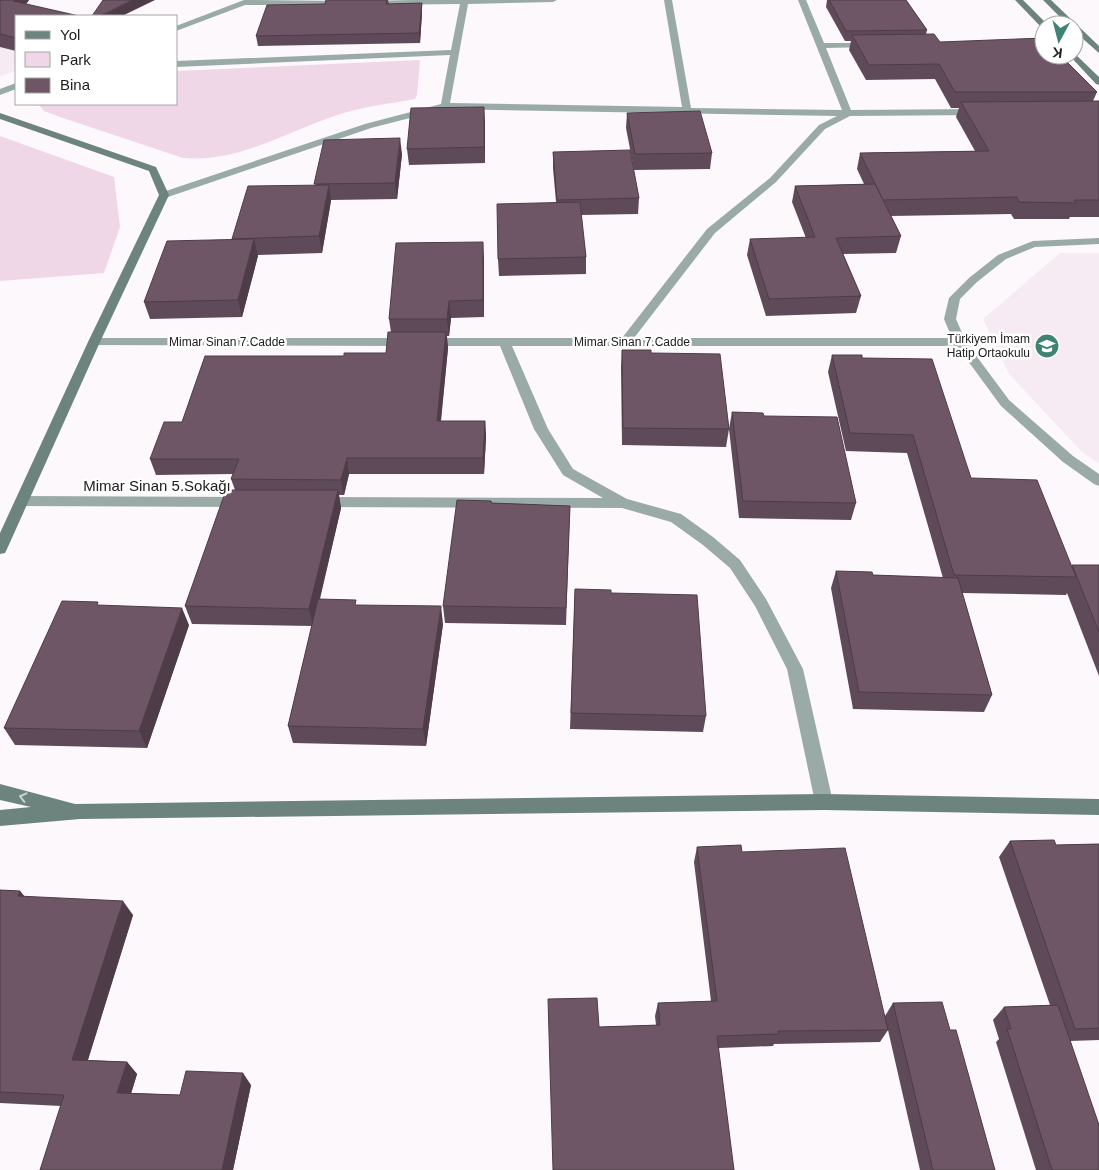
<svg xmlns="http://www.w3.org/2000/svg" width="1099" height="1170" font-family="Helvetica,sans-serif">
<rect width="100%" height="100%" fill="#fcf8fb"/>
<!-- built -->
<g fill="#f7ebf3">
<path d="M0,0H15L83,16H16V71L0,76Z"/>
<path d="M1060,253H1099V464L1081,451L1009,374L983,319Z"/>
</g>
<!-- green -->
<g fill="#f0d7e7">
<path d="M420,60L417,95L415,99C393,103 369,106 347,112C291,128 243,163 183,158L60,117L44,111L39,105L176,104V71Z"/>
<path d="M0,136L114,177L120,227L104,273L0,281Z"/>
</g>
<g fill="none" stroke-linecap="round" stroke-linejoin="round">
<!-- street -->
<g fill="#9aaaa6" fill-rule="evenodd">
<path d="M244,0L345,1L349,3L345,5H245L176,31V26Z"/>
<path d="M411,0H557L553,2L468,4L450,103L682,107L664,0H672L691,108L842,110L798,0H806L824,43H869L873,45L869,47L826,48L851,110L978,109L983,112L978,115L850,116L825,129L776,182L715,233L634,338H952L944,319L949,298L969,278L998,255L1033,241L1099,238V244L1035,247L1006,259L977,282L960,299L956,319L966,342L1009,400L1073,456L1099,474V486L1094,484L1063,462L1001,406L957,346H512L548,429L573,469L627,499L681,514L713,537L740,560L766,599L803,669L833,802L830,808L824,810L818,808L815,802L787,669L755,606L730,568L703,545L671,522L622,508L321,507L316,505L314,502L316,499L321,497L603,498L563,475L534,429L500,346H429L423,342L429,338H622L707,229L770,178L819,125L837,116L445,109L371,128L168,197H160V193L365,124L441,104L450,55L176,67V61L451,50L460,4L368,5L364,3L368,1Z"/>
<path d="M16,83V89L0,95V89Z"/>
<path d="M94,338H406L412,342L406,346L90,345L88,342Z"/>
<path d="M22,496L241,497L246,499L248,502L246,505L241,507L22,506L17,504L15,501L17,498Z"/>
</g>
<!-- secondary -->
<g fill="#6d837e" fill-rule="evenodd">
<path d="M1015,0H1023L1048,25L1041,27Z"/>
<path d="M1043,0H1051L1099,46V53L1074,31V25H1068Z"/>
<path d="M1074,53L1099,77V85L1096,84L1069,55H1074Z"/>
<path d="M0,113L156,167L169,195L100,342L7,549L5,553L0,554V533L88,342L159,195L149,171L0,119Z"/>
<path d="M0,784L75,804L824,794L1099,799V815L824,810L80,819L0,826V810L31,807L0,800Z"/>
</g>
</g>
<!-- wall -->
<g fill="#5f4a59">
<path d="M0,0H29L16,16V51L0,47Z"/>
<path d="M326,0H388L389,4L422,3V13L420,43L258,46L256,36L325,4Z"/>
<path d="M827,0H906L927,30L926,34L940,42L1097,92L1093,101H1099V217H1070L1069,219H1014L1011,214L891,216L901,236L896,253L843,254L861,296L856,313L766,316L747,255L750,239L806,238L792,202L795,186L864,184L857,169L860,153L975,151L956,117L959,108H951L935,79L866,80L849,50L851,41H845L826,7Z"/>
<path d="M627,113L712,153L710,169L634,170L626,128Z"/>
<path d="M485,122V163L409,165L407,149Z"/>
<path d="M553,152L639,198L638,214L581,215L586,257V274L499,276L498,259L556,202L553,168Z"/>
<path d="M402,154L397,199L331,200L322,253L258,255L242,317L150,319L144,302L232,240V239L314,185Z"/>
<path d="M484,259V317L451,318L449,336H447L448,348L441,421H485L486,437L484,474H349L344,495H339L341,508L320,599L356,605L443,624L426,746L293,743L288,726L312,626L192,624L185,606L235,490L231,479L233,474L156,475L150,459L182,422L344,356L386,353L391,332L389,319Z"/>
<path d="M622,350L651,353L729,429L732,412L764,416L856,503L851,520L739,518L729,429L726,447L622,445L621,367Z"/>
<path d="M832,355L862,358L971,478L1071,567L1072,565H1099V676L1067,593L1066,595L962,593L992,695L984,712L853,709L831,588L836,571L873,575L943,578L907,453L846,451L828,372Z"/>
<path d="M491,501L492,503L570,506L566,625L445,623L443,606Z"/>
<path d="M575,589L611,593L706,716L703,732L570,729Z"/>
<path d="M189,625L147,748L15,745L4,728Z"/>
<path d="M1010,841L1056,845L1099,844V1040L1070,1041L1099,1170H1036L996,1042L999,1039L993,1020L1004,1007L1050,1005L999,857Z"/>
<path d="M697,847L742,852L885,1016L893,1003L950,1030L995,1170H920L888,1030L880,1042L774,1044L773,1046L719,1048L599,1027L656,1025L655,1016L658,1003L711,1001L694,862Z"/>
<path d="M0,890L20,891L25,897L133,915L88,1060L127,1062L137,1074L131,1093L180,1095L251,1085L233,1170L61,1106L0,1103Z"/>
</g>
<!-- shaded-wall -->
<g fill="#4e3c48">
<path d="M14,0H29L18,15L13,1Z"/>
<path d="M132,0H155L122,16H100Z"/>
<path d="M422,3V13L420,43L419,33Z"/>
<path d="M484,107L485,122V163L484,147Z"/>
<path d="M400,138L402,154L397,199L395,183Z"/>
<path d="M329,185L331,201L322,253L319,236Z"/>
<path d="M254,239L258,256L242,317L238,300Z"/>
<path d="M483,242L484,259V317L483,300Z"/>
<path d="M449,301L451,318L449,336L447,319Z"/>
<path d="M446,332L448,348L439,437L437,421Z"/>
<path d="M485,421L486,437L484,474L483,458Z"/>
<path d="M347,458L349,474L344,495L341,480Z"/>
<path d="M338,490L341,508L313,626L309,609Z"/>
<path d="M441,606L443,624L426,746L423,729Z"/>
<path d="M182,608L189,625L147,748L139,731Z"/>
<path d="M20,891L32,906L18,896Z"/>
<path d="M123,901L133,915L84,1072L72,1060Z"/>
<path d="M127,1062L137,1074L128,1104L117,1093Z"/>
<path d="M243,1073L251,1085L233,1170H222Z"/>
</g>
<!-- building -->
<g fill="#6f5667" stroke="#4e3c48">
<path d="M0,0H14L13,1L79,16H16V38L0,34Z"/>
<path d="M103,0H132L100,16H92Z"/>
<path d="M326,0H387L386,4L422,3L419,33L256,36L267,5L325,4Z"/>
<path d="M829,0H906L927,30L846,31Z"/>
<path d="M934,34L940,42L1044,38V55H1060L1097,92H955L939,64L869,65L852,35Z"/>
<path d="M1099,101V200H1074L1076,203L1019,202L1017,197L883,200L860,153L989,151L961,102Z"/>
<path d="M484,107V147L407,149L411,108Z"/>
<path d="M700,111L712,153L635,154L627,113Z"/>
<path d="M400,138L395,183L314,184L324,140Z"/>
<path d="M630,150L639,198L557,200L553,152Z"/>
<path d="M875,184L901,236L836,238L861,296L769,299L750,239L815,237L795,186Z"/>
<path d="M329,185L319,236L232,239L248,186Z"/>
<path d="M580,202L586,257L498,259L497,204Z"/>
<path d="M254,239L238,300L144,302L167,241Z"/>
<path d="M483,242V300L449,301L447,319H389L396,243Z"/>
<path d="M388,332H446L437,421H485L483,458H347L341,480L231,479L239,459H150L164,422H182L205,356H344V353H386Z"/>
<path d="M622,350H651V353L720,354L729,429L623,428Z"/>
<path d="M832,355H862V358L932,359L971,478L1037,480L1076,577L954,575L913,435L850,433Z"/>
<path d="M732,412L763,413L764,416L837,417L856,503L743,501Z"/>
<path d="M226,490H338L309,609L185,606Z"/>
<path d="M457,500L491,501V503L570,506L566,608L443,606Z"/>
<path d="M1072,565H1099V632Z"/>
<path d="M836,571L872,572L873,575L958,578L992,695L859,692Z"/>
<path d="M575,589L611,590V593L697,595L706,716L571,713Z"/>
<path d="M318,599L356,600L355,605L441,606L423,729L288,726Z"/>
<path d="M62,601L98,602L97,605L182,608L139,731L4,728Z"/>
<path d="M1054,840L1056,845L1099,844V1028L1075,1029L1010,841Z"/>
<path d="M741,845L742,852L845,848L888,1030L778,1031L779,1034L717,1036L734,1170H553L548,999L597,998L599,1027L660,1025L658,1003L717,1001L697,847Z"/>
<path d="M0,890L20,891L18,896L123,901L72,1060L127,1062L117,1093L180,1095L186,1071L243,1073L222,1170H40L64,1095L0,1092Z"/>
<path d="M942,1002L950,1030H956L995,1170H933L893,1003Z"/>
<path d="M1058,1005L1099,1125V1170H1052L1007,1029H1011L1004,1007Z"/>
</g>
<!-- one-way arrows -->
<defs><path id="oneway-chevron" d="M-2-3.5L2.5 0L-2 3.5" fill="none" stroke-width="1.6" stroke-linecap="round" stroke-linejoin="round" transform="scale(1.25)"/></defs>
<use stroke="#ccd4d2" href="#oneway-chevron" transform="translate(23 797) rotate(-166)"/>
<!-- icons -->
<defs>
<symbol id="school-disc" viewBox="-11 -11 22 22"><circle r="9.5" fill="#408375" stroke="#fff"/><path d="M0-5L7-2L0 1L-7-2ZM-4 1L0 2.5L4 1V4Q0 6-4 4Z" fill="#fff"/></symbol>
</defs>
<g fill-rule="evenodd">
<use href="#school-disc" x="1033" y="332" width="28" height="28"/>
</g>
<g text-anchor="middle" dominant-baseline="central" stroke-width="5" stroke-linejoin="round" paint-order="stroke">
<!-- far-poi labels -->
<g font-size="12" fill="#212021" stroke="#fff" text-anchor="end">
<text x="1030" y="339">Türkiyem İmam<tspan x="1030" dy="14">Hatip Ortaokulu</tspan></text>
</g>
<!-- far-street labels -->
<g font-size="12" fill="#212021" stroke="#fff">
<text x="227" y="342">Mimar Sinan 7.Cadde</text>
<text x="632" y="342">Mimar Sinan 7.Cadde</text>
</g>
<!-- street labels -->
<g font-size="15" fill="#212021" stroke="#fff">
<text x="157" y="485">Mimar Sinan 5.Sokağı</text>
</g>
</g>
<!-- legend -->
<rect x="15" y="15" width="162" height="90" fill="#ffffff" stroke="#a6a6a6"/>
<rect x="25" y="31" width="25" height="8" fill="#6d837e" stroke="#a6a6a6"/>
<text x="60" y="40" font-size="15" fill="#212021">Yol</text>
<rect x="25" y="52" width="25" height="15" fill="#f0d7e7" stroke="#a6a6a6"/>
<text x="60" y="65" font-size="15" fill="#212021">Park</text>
<rect x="25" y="78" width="25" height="15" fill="#6f5667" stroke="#a6a6a6"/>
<text x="60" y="90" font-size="15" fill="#212021">Bina</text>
<!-- north arrow -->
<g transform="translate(1059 40) rotate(187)"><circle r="24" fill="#ffffff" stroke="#a6a6a6"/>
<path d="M0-4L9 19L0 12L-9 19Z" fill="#408375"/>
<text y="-8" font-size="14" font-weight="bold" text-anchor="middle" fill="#212021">K</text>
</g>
</svg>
